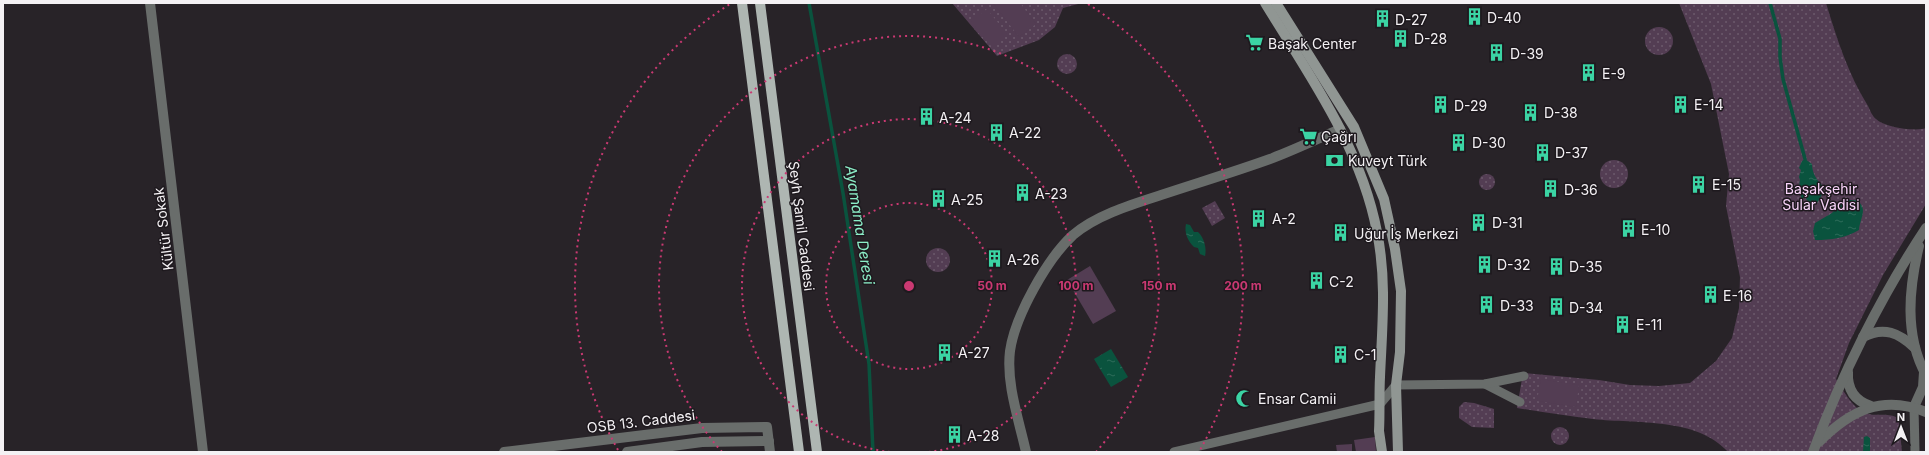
<svg xmlns="http://www.w3.org/2000/svg" width="1929" height="455" font-family="Inter,sans-serif">
<defs>
<pattern id="grass-dots" width="8" height="8" patternUnits="userSpaceOnUse"><rect width="8" height="8" fill="#533d53"/><path d="M2 2h.1M6 6h.1" fill="none" stroke="#6c5a6c" stroke-width="1.8" stroke-linecap="round"/></pattern>
<pattern id="water-ripples" width="26" height="14" patternUnits="userSpaceOnUse"><rect width="26" height="14" fill="#0a533e"/><path d="M2 4q2-2 4 0t4 0M15 11q2-2 4 0t4 0" fill="none" stroke="#2e6c5a"/></pattern>
</defs>
<rect width="100%" height="100%" fill="#282328"/>
<!-- grass -->
<g fill="url(#grass-dots)">
<path d="M952,3H1082L1063,8L1055,27L1039,40L997,56Z"/>
<path d="M1679,3H1826C1837,39 1848,74 1868,106C1870,110 1872,116 1876,119C1884,127 1915,132 1926,128V204L1883,275L1849,343L1836,379C1844,391 1853,410 1868,414C1877,416 1887,413 1896,417L1899,422L1902,452H1728C1697,417 1636,424 1593,419C1567,416 1542,412 1517,408L1523,373L1599,380L1630,385L1659,386L1690,383L1716,361L1732,338L1739,308L1740,277L1726,206L1729,174L1711,84Z"/>
<circle cx="1659" cy="41" r="14"/>
<circle cx="1067" cy="64" r="10"/>
<circle cx="1614" cy="174" r="14"/>
<circle cx="1487" cy="182" r="8"/>
<path d="M1215,201L1225,218L1212,226L1202,208Z"/>
<circle cx="938" cy="260" r="12"/>
<path d="M1464,402L1474,403L1494,409V428L1472,427L1459,418V407Z"/>
<circle cx="1560" cy="436" r="9"/>
</g>
<!-- garden -->
<g fill="#533d53">
<path d="M993,3H1020L1036,24L1019,37Z"/>
<path d="M987,9L1007,34L991,46L971,21Z"/>
<path d="M1090,266L1116,311L1093,324L1067,280Z"/>
<path d="M1541,379L1579,385L1576,407L1537,401Z"/>
<path d="M1375,437L1376,452H1356L1354,440Z"/>
<path d="M1352,444V452H1337L1336,445Z"/>
</g>
<!-- water -->
<g fill="url(#water-ripples)">
<path d="M1805,159L1812,164C1812,172 1816,180 1823,186L1821,190L1823,193L1817,203H1809L1805,197L1802,199L1800,194L1801,189L1799,187L1800,180L1799,177L1801,170L1799,168L1802,161Z"/>
<path d="M1846,200H1856C1869,208 1860,218 1859,230C1845,238 1832,240 1815,240L1813,231L1815,223L1832,213L1840,203Z"/>
<path d="M1186,224L1190,225L1194,232H1198C1204,237 1207,249 1205,256L1200,254L1198,248L1194,247C1188,241 1184,233 1186,224Z"/>
<path d="M1111,349L1128,377L1111,387L1094,359Z"/>
<path d="M1867,436L1870,438V452H1863L1864,437Z"/>
</g>
<g fill="none" stroke-linecap="round" stroke-linejoin="round">
<!-- stream -->
<g stroke="#0a533e" stroke-width="3.5">
<path d="M809,3L843,193L869,364L873,452"/>
<path d="M1770,3L1780,39V57L1783,79L1805,159"/>
</g>
<!-- minor -->
<g stroke="#696d6b" stroke-width="9">
<path d="M1485,384L1520,402"/>
<path d="M1914,407L1915,452"/>
<path d="M1174,452L1380,404L1396,385L1485,384L1524,376"/>
</g>
<!-- tertiary -->
<g stroke="#696d6b" stroke-width="10">
<path d="M150,3L203,452"/>
<path d="M1919,246C1909,288 1904,335 1926,375"/>
<path d="M1863,337C1884,326 1899,333 1915,348"/>
<path d="M1848,372C1847,390 1855,401 1871,406"/>
<path d="M1914,407L1923,387L1924,372"/>
<path d="M1819,442C1850,411 1882,394 1926,412"/>
<path d="M504,452L702,428L767,427L770,452"/>
<path d="M627,452L702,442L769,441"/>
<path d="M1026,452C1019,420 1006,384 1010,351C1015,316 1047,259 1073,235C1096,215 1133,204 1161,195C1197,183 1234,172 1270,159C1294,150 1317,139 1340,129"/>
<path d="M1813,452C1841,376 1881,296 1926,228"/>
</g>
<!-- secondary -->
<g stroke="#909693" stroke-width="10">
<path d="M1265,3C1309,75 1361,147 1377,232C1387,280 1382,329 1380,377C1379,395 1380,413 1379,431L1382,452"/>
<path d="M1276,3L1354,127L1384,199L1395,249L1401,291L1400,352L1396,385L1398,452"/>
</g>
<!-- primary -->
<g stroke="#aeb6b2" stroke-width="10">
<path d="M742,3L799,452"/>
<path d="M760,3L817,452"/>
</g>
</g>
<!-- distance rings -->
<g fill="none" stroke="#ca3972" stroke-width="2" stroke-dasharray="2 4">
<circle cx="909" cy="286" r="83"/>
<path d="M890 452A167 167 0 1 1 928 452"/>
<path d="M722 452A250 250 0 1 1 1096 452"/>
<path d="M618 450A334 334 0 0 1 730 4M1088 4A334 334 0 0 1 1200 450"/>
</g>
<!-- icons -->
<defs>
<symbol id="building-bare" viewBox="-9 -9 18 18"><path d="M-4-6H4V6H1V3H-1V6H-4ZM-2.5-4.3h1.7v1.8h-1.7ZM.8-4.3h1.7v1.8H.8ZM-2.5-1h1.7V.8h-1.7ZM.8-1h1.7V.8H.8Z" fill="#3bd4a4" stroke="#1e191e" stroke-width="2.5" paint-order="stroke"/></symbol>
<symbol id="supermarket-bare" viewBox="-9 -9 18 18"><path d="M-6-5.5h2.5l.6 2H6L4.5 2H-2.5L-4.4-4H-6ZM-1.5 3.2a1.3 1.3 0 1 0 .1 0ZM3 3.2a1.3 1.3 0 1 0 .1 0Z" fill="#3bd4a4" stroke="#1e191e" stroke-width="2.5" paint-order="stroke"/></symbol>
<symbol id="bank-bare" viewBox="-9 -9 18 18"><path d="M-6-4H6V4H-6ZM0-2.3a2.3 2.3 0 1 0 0 4.6a2.3 2.3 0 1 0 0-4.6Z" fill="#3bd4a4" stroke="#1e191e" stroke-width="2.5" paint-order="stroke"/></symbol>
<symbol id="mosque-bare" viewBox="-9 -9 18 18"><path d="M3.5-4.9A6 6 0 1 0 3.5 4.9A5 5 0 1 1 3.5-4.9Z" fill="#3bd4a4" stroke="#1e191e" stroke-width="2.5" paint-order="stroke"/></symbol>
</defs>
<g fill-rule="evenodd">
<use href="#building-bare" x="1462" y="4" width="25" height="25"/>
<use href="#building-bare" x="1370" y="6" width="25" height="25"/>
<use href="#building-bare" x="1388" y="26" width="25" height="25"/>
<use href="#supermarket-bare" x="1242" y="30" width="25" height="25"/>
<use href="#building-bare" x="1484" y="40" width="25" height="25"/>
<use href="#building-bare" x="1576" y="60" width="25" height="25"/>
<use href="#building-bare" x="1668" y="92" width="25" height="25"/>
<use href="#building-bare" x="1428" y="92" width="25" height="25"/>
<use href="#building-bare" x="1518" y="100" width="25" height="25"/>
<use href="#building-bare" x="914" y="104" width="25" height="25"/>
<use href="#building-bare" x="984" y="120" width="25" height="25"/>
<use href="#supermarket-bare" x="1296" y="124" width="25" height="25"/>
<use href="#building-bare" x="1446" y="130" width="25" height="25"/>
<use href="#building-bare" x="1530" y="140" width="25" height="25"/>
<use href="#bank-bare" x="1322" y="148" width="25" height="25"/>
<use href="#building-bare" x="1686" y="172" width="25" height="25"/>
<use href="#building-bare" x="1538" y="176" width="25" height="25"/>
<use href="#building-bare" x="1010" y="180" width="25" height="25"/>
<use href="#building-bare" x="926" y="186" width="25" height="25"/>
<use href="#building-bare" x="1246" y="206" width="25" height="25"/>
<use href="#building-bare" x="1466" y="210" width="25" height="25"/>
<use href="#building-bare" x="1616" y="216" width="25" height="25"/>
<use href="#building-bare" x="1328" y="220" width="25" height="25"/>
<use href="#building-bare" x="982" y="246" width="25" height="25"/>
<use href="#building-bare" x="1472" y="252" width="25" height="25"/>
<use href="#building-bare" x="1544" y="254" width="25" height="25"/>
<use href="#building-bare" x="1304" y="268" width="25" height="25"/>
<use href="#building-bare" x="1698" y="282" width="25" height="25"/>
<use href="#building-bare" x="1474" y="292" width="25" height="25"/>
<use href="#building-bare" x="1544" y="294" width="25" height="25"/>
<use href="#building-bare" x="1610" y="312" width="25" height="25"/>
<use href="#building-bare" x="932" y="340" width="25" height="25"/>
<use href="#building-bare" x="1328" y="342" width="25" height="25"/>
<use href="#mosque-bare" x="1232" y="386" width="25" height="25"/>
<use href="#building-bare" x="942" y="422" width="25" height="25"/>
</g>
<g text-anchor="middle" dominant-baseline="central" stroke-width="3" stroke-linejoin="round" paint-order="stroke">
<!-- poi labels -->
<g font-size="14" fill="#f4f1f4" stroke="#1e191e" text-anchor="start">
<text x="1487" y="17">D-40</text>
<text x="1395" y="19">D-27</text>
<text x="1414" y="38">D-28</text>
<text x="1268" y="43">Başak Center</text>
<text x="1510" y="53">D-39</text>
<text x="1602" y="73">E-9</text>
<text x="1694" y="104">E-14</text>
<text x="1454" y="105">D-29</text>
<text x="1544" y="112">D-38</text>
<text x="939" y="117">A-24</text>
<text x="1009" y="132">A-22</text>
<text x="1321" y="136">Çağrı</text>
<text x="1472" y="142">D-30</text>
<text x="1555" y="152">D-37</text>
<text x="1348" y="160">Kuveyt Türk</text>
<text x="1712" y="184">E-15</text>
<text x="1564" y="189">D-36</text>
<text x="1035" y="193">A-23</text>
<text x="951" y="199">A-25</text>
<text x="1272" y="218">A-2</text>
<text x="1492" y="222">D-31</text>
<text x="1641" y="229">E-10</text>
<text x="1354" y="233">Uğur İş Merkezi</text>
<text x="1007" y="259">A-26</text>
<text x="1497" y="264">D-32</text>
<text x="1569" y="266">D-35</text>
<text x="1329" y="281">C-2</text>
<text x="1723" y="295">E-16</text>
<text x="1500" y="305">D-33</text>
<text x="1569" y="307">D-34</text>
<text x="1636" y="324">E-11</text>
<text x="958" y="352">A-27</text>
<text x="1354" y="354">C-1</text>
<text x="1258" y="398">Ensar Camii</text>
<text x="967" y="435">A-28</text>
</g>
<!-- park labels -->
<g font-size="14" fill="#f8d3f9" stroke="#1e191e">
<text x="1821" y="188">Başakşehir<tspan x="1821" dy="16">Sular Vadisi</tspan></text>
</g>
<!-- street labels -->
<g font-size="14" fill="#f4f1f4" stroke="#1e191e">
<text transform="translate(802 226) rotate(83)">Şeyh Şamil Caddesi</text>
<text transform="translate(163 229) rotate(-97)">Kültür Sokak</text>
<text transform="translate(641 421) rotate(-7)">OSB 13. Caddesi</text>
</g>
<!-- water labels -->
<g font-size="15" font-style="italic" fill="#8cedc7" stroke="#1e191e">
<text transform="translate(860 225) rotate(81)">Ayamama Deresi</text>
</g>
</g>
<circle cx="909" cy="286" r="6" fill="#ca3972" stroke="#1e191e" stroke-width="2"/>
<g font-size="12" text-anchor="middle" font-weight="bold" fill="#ca3972" stroke="#1e191e" stroke-width="3" stroke-linejoin="round" paint-order="stroke">
<text x="992" y="290">50 m</text>
<text x="1076" y="290">100 m</text>
<text x="1159" y="290">150 m</text>
<text x="1243" y="290">200 m</text>
</g>
<!-- border -->
<rect width="1929" height="455" fill="none" stroke="#f4f1f4" stroke-width="8"/>
<!-- north arrow -->
<g transform="translate(1901 427)" stroke="#1e191e" stroke-width="3" paint-order="stroke">
<path d="M0-3L7 15L0 10L-7 15Z" fill="#f4f1f4"/>
<text y="-6" font-size="11" font-weight="bold" text-anchor="middle" fill="#f4f1f4">N</text>
</g>
</svg>
